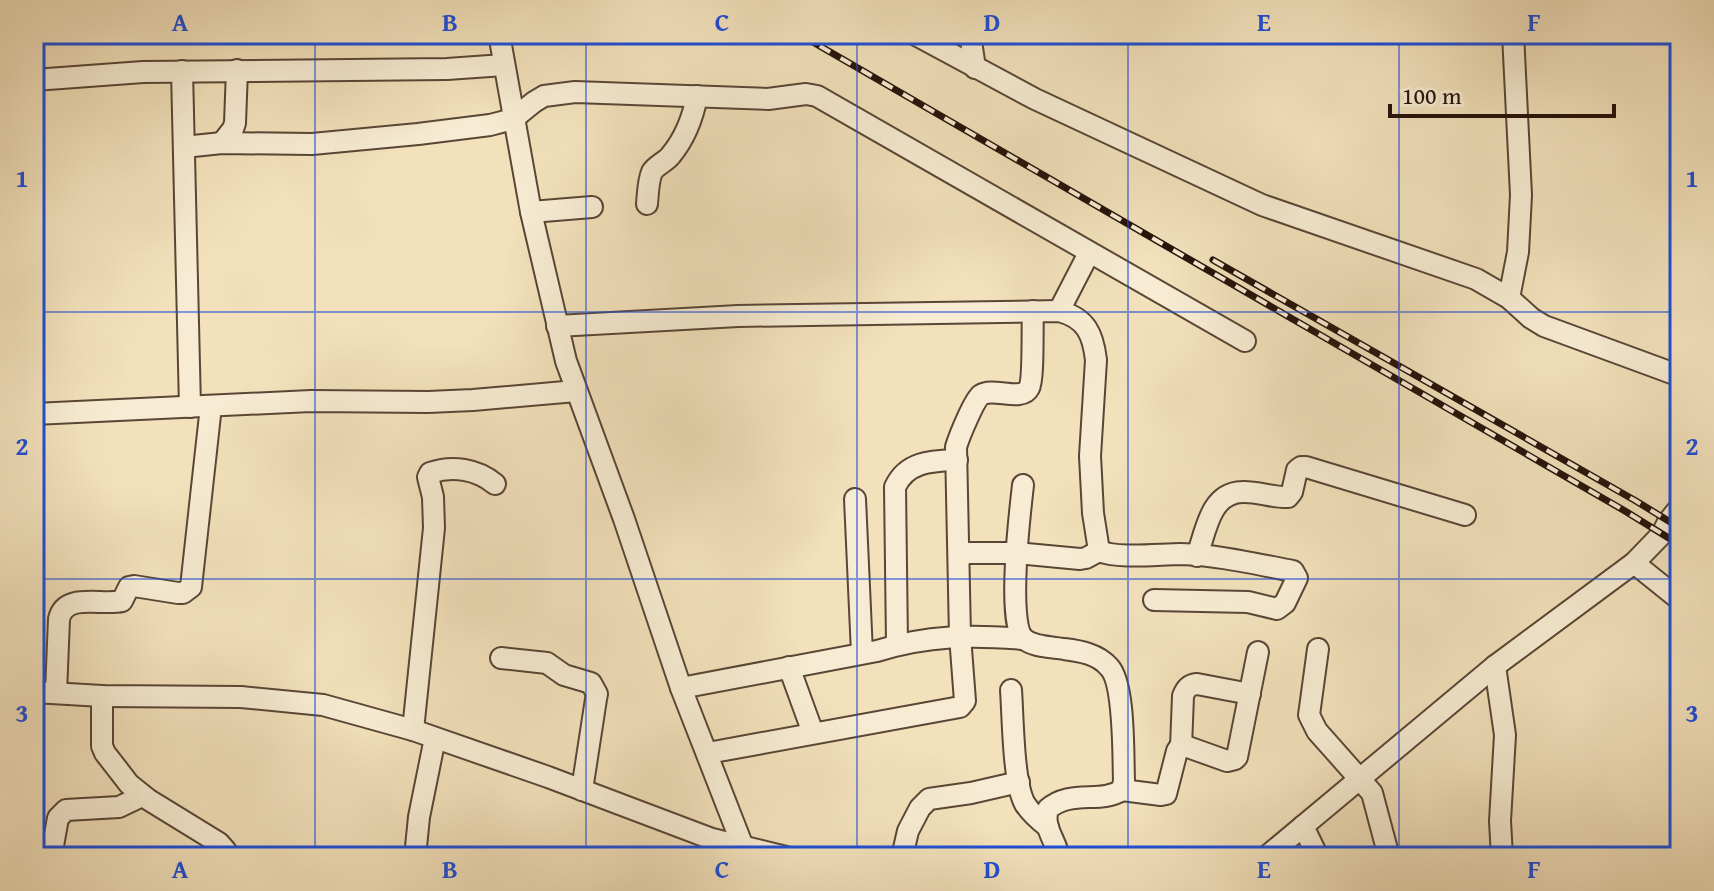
<svg xmlns="http://www.w3.org/2000/svg" width="1714" height="891" font-family="'Gentium Book Plus',serif">
<rect width="100%" height="100%" fill="#f2e1bb"/>
<filter id="stains"><feTurbulence type="fractalNoise" baseFrequency=".0025" numOctaves="4"/><feColorMatrix values="0 0 0 0 .2 0 0 0 0 .09 0 0 0 0 .02 0 0 0 .5 -.17"/></filter>
<radialGradient id="worn" r=".72"><stop offset=".6" stop-color="#630" stop-opacity="0"/><stop offset="1" stop-color="#630" stop-opacity=".3"/></radialGradient>
<g fill="none" stroke-linecap="round" stroke-linejoin="round">
<defs>
<g id="minor">
<path d="M499,34L531,212L566,361L624,519L681,688L747,857"/>
<path d="M914,34L1035,99L1262,205L1476,279L1509,298L1531,318L1544,326L1680,376"/>
<path d="M970,34L975,68"/>
<path d="M182,71L190,407"/>
<path d="M34,80L143,72L447,69L504,65"/>
<path d="M222,143L233,129L235,123L237,70"/>
<path d="M184,147L222,143L312,144L418,134L490,125L513,119L534,102L544,96L575,92L768,99L806,94L817,96L1245,341"/>
<path d="M647,204C648,194 648,181 652,172C656,165 666,162 671,155C685,138 693,117 697,96"/>
<path d="M531,212L592,207"/>
<path d="M1509,298L1518,252L1521,195L1513,34"/>
<path d="M1059,311L1089,253"/>
<path d="M557,326L738,316L1059,311C1086,318 1093,334 1096,360L1090,456L1093,513L1099,551C1118,559 1159,554 1181,554C1218,555 1256,564 1293,571L1297,578L1285,603L1277,609L1248,602L1154,600"/>
<path d="M34,414L311,401L428,402L473,400L576,391"/>
<path d="M1023,485C1020,511 1007,621 1023,638C1032,647 1052,647 1064,649C1080,651 1098,654 1109,667C1125,683 1123,756 1124,781L1122,790C1101,804 1070,789 1048,809C1042,827 1056,840 1059,857"/>
<path d="M855,499L862,653"/>
<path d="M1197,556C1206,531 1210,493 1242,492C1257,491 1273,498 1288,497L1292,492L1297,470L1301,467H1306L1465,515"/>
<path d="M959,560L962,555L966,553H1016L1080,559L1086,558L1099,551"/>
<path d="M1634,563L1680,600"/>
<path d="M897,644L895,487C907,461 932,461 957,460"/>
<path d="M1318,649L1309,715L1317,731L1372,793L1389,857"/>
<path d="M501,658L547,663L564,675L591,683L597,694L596,699L582,790"/>
<path d="M1495,666L1505,735L1500,821L1502,857"/>
<path d="M789,667L813,733"/>
<path d="M681,688L877,651C928,635 972,635 1024,639"/>
<path d="M1011,690C1013,717 1013,783 1025,804C1031,813 1040,821 1048,827"/>
<path d="M34,692L102,696L241,697L323,705L413,730L548,777L712,839L786,857"/>
<path d="M56,693L59,619C65,592 102,606 122,601L129,587L134,586L178,593H183L191,587L211,406"/>
<path d="M102,696V746L105,753L129,784L149,800L219,843L226,851V857"/>
<path d="M413,730L434,528L433,497L428,477L430,473C452,465 477,469 495,484"/>
<path d="M1181,747L1183,696C1186,688 1189,685 1197,684L1250,694"/>
<path d="M708,753L960,707L965,701L960,636L956,447C959,437 974,400 981,395C993,387 1022,402 1029,388C1034,379 1032,325 1033,311"/>
<path d="M1122,790L1161,795L1166,794L1177,751L1179,748L1185,746L1227,761L1235,759L1237,757L1258,652"/>
<path d="M1303,826L1318,857"/>
<path d="M51,857L58,818L66,810L119,807L142,796"/>
<path d="M415,857L419,817L435,738"/>
<path d="M902,857L908,831L920,808L929,799L971,793L1019,782"/>
<path d="M1266,857L1495,666L1634,563L1662,534L1668,522L1680,507"/>
</g>
</defs>
<!-- minor casing -->
<use href="#minor" stroke="#594636" stroke-width="24"/>
<!-- minor -->
<use href="#minor" stroke="#f7ecd3" stroke-width="20"/>
<defs>
<g id="rail">
<path d="M799,34L1625,511L1680,545"/>
<path d="M1213,260L1636,501L1680,528"/>
</g>
</defs>
<!-- rail casing -->
<use href="#rail" stroke="#26120a" stroke-width="7"/>
<!-- rail -->
<use href="#rail" stroke="#f7ecd3" stroke-width="4" stroke-dasharray="12" stroke-linecap="butt"/>
</g>
<!-- grid -->
<path fill="none" stroke="#1d4ed8" stroke-width="2" stroke-opacity="0.55" d="M315,34V857M586,34V857M857,34V857M1128,34V857M1399,34V857M34,312H1680M34,579H1680"/>
<!-- margin -->
<rect width="1714" height="891" fill="none" stroke="#f2e1bb" stroke-width="88"/>
<!-- scale -->
<path d="M1390 104v12h224v-12" fill="none" stroke="#26120a" stroke-width="4"/>
<text x="1402" y="104" font-size="24" fill="#26120a" stroke="#f7ecd3" stroke-width="6" paint-order="stroke">100 m</text>
<rect x="44" y="44" width="1626" height="803" fill="none" stroke="#1d4ed8" stroke-width="3"/>
<g font-size="26" text-anchor="middle" font-weight="bold" fill="#1d4ed8">
<text x="180" y="31">A</text>
<text x="450" y="31">B</text>
<text x="722" y="31">C</text>
<text x="992" y="31">D</text>
<text x="1264" y="31">E</text>
<text x="1534" y="31">F</text>
<text x="22" y="187">1</text>
<text x="1692" y="187">1</text>
<text x="22" y="455">2</text>
<text x="1692" y="455">2</text>
<text x="22" y="722">3</text>
<text x="1692" y="722">3</text>
<text x="180" y="878">A</text>
<text x="450" y="878">B</text>
<text x="722" y="878">C</text>
<text x="992" y="878">D</text>
<text x="1264" y="878">E</text>
<text x="1534" y="878">F</text>
</g>
<rect width="100%" height="100%" filter="url(#stains)"/>
<rect width="100%" height="100%" fill="url(#worn)"/>
</svg>
